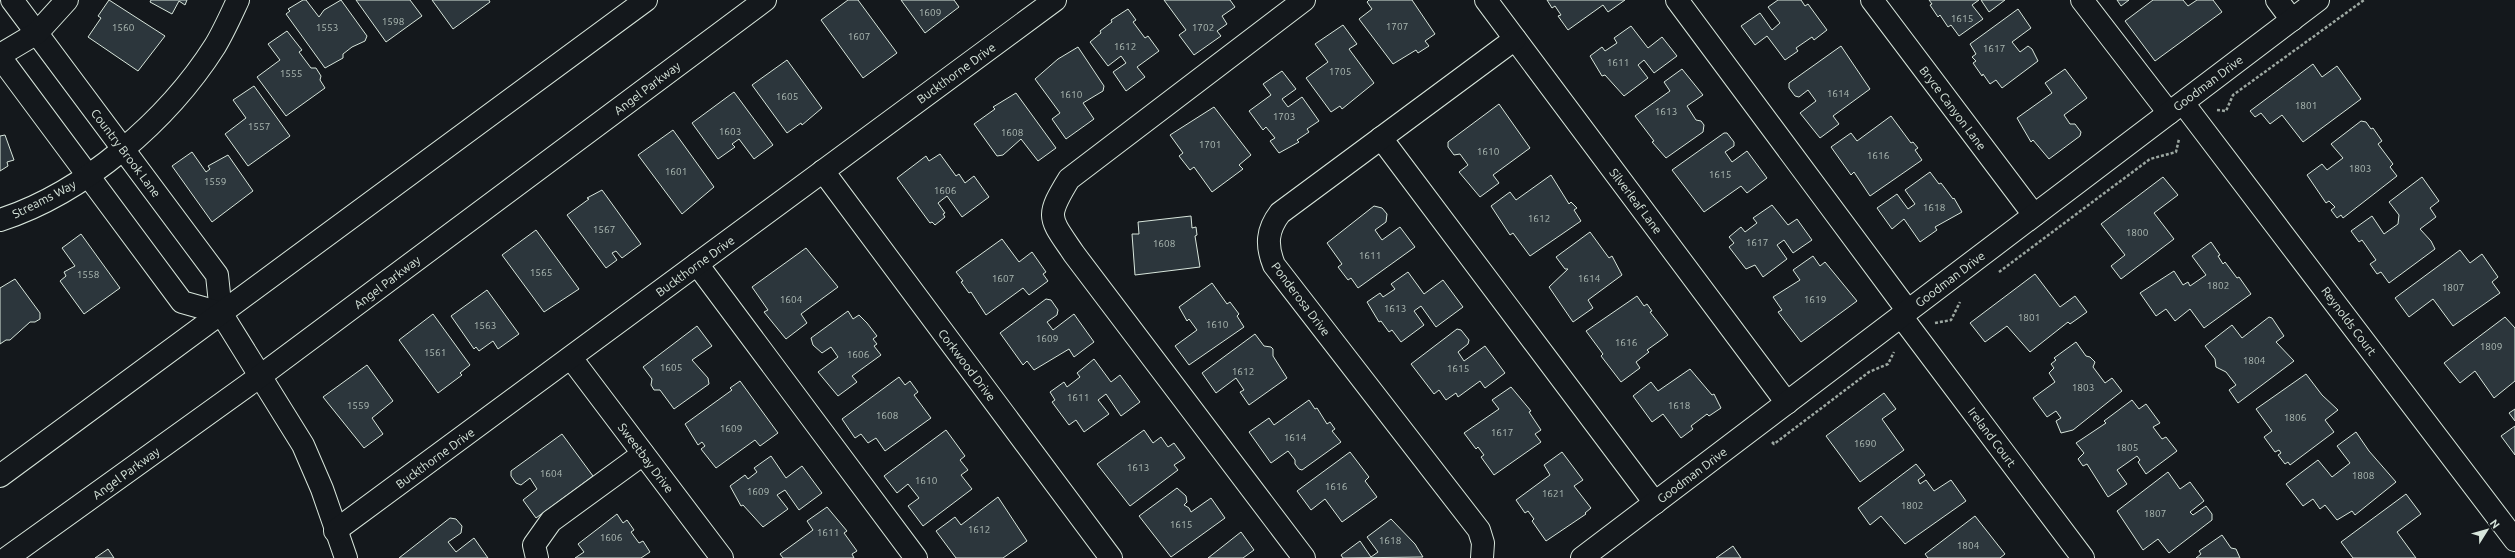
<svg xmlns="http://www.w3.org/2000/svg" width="2515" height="558" font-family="Ubuntu,sans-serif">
<rect width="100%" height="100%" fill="#14181c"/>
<!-- building -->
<g fill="#2c363c" stroke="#d8e6dc">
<path d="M109,0L165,36L138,71L88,37L101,18L98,16Z"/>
<path d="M151,0H187L185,5L179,1L172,14L150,2Z"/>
<path d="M303,0H306L319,17L324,10L341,0L367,36L365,41L352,47L343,54V58L325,68L286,14L290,11L288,9Z"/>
<path d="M356,0H410L422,16L386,42Z"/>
<path d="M432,0H489L490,2L453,29Z"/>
<path d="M848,0H858L897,53L863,78L821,20Z"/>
<path d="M901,0H954L959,7L925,33Z"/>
<path d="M1164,0H1230L1235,7L1222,16L1227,24L1217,31L1221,36L1194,55L1179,35L1186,30Z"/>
<path d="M1369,0H1412L1435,34L1425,41L1429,46L1418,53L1416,50L1393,64L1359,19L1372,9L1367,2Z"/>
<path d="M1547,0H1625L1608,12L1603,5L1568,30L1558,16L1561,15L1555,6L1552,8Z"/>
<path d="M1778,0H1801L1805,6L1808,4L1827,30L1814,40L1812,37L1796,48L1798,51L1785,60L1767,36L1755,45L1741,26L1760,13L1772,30L1780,23L1768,7Z"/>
<path d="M1929,0H1979L1972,5L1983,19L1959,36L1951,25L1948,27L1940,15L1938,17L1930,5L1932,4Z"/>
<path d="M1981,0H2005L1989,12Z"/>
<path d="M2117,0H2129L2121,6Z"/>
<path d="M2153,0H2183L2188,6L2197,0H2213L2222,12L2155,61L2125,21Z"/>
<path d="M1128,9L1136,20L1133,22L1145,38L1148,36L1159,51L1137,67L1145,77L1126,91L1113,72L1126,63L1121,56L1108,66L1090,42L1101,33L1100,31L1112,22L1111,20Z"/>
<path d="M2018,9L2031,28L2012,42L2020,52L2028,46L2032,49L2038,61L2002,88L1996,80L1990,84L1983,74L1982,76L1973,63L1976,61L1972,57L1976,54L1970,44Z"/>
<path d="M1343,25L1357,44L1349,49L1374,83L1342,109L1340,106L1331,112L1306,78L1328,62L1315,44Z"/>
<path d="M1631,26L1648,48L1662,37L1677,56L1654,73L1644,60L1638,65L1648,78L1624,96L1605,75L1602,76L1590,56L1602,47L1605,51L1617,43L1614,38Z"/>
<path d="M287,31L302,50L299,52L311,68H316L321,76L320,80L325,88L286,116L257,77L280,60L268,44Z"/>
<path d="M1841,46L1870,89L1833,116L1839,124L1820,138L1800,113L1816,101L1808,90L1799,97L1795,96L1789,88V83Z"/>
<path d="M1078,47L1104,86L1103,91L1083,103L1094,119L1066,139L1052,119L1060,113L1035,79L1058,59Z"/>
<path d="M787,60L822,108L802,125L801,123L787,133L752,85Z"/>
<path d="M2313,64L2322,77L2337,66L2361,99L2303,142L2282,115L2270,124L2261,113L2255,117L2250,111Z"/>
<path d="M1682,69L1703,95L1687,106L1696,120L1701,121L1704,125L1703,132L1666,158L1652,142L1654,141L1635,116L1670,91L1664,82Z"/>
<path d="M2065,69L2087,98L2064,115L2070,124H2075L2081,132L2080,136L2049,159L2033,140L2031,142L2017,118L2052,93L2045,83Z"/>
<path d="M1282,71L1296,89L1282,99L1288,107L1302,97L1319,121L1307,129L1309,132L1297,140L1299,142L1279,153L1270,141L1275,138L1266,127L1263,130L1249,111L1271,95L1263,84Z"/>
<path d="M254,86L290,136L248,166L225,134L246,118L233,100Z"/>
<path d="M734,92L773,145L754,159L739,139L732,144L735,147L718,159L692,123Z"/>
<path d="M1016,93L1056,148L1038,161L1021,139L1003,155L997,156L974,124L995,109L993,107Z"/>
<path d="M1499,104L1530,148L1493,175L1499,183L1480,197L1459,172L1468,165L1460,154L1454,155L1448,147V142Z"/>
<path d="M1214,107L1251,155L1239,165L1243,169L1212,192L1194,167L1190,170L1179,156L1183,153L1170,135Z"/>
<path d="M1891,116L1911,143L1913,142L1918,148L1915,150L1922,160L1870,196L1854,172L1851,175L1831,147L1851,133L1857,141Z"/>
<path d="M2361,121L2366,122L2371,129L2373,128L2382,141L2378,144L2393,164L2390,167L2397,176L2343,218L2341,215L2337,218L2331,210L2335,207L2329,201L2326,203L2307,175L2322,164L2327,170L2343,158L2331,144Z"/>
<path d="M673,130L714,187L682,214L638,155Z"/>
<path d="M1724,133H1727L1734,142V146L1725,152L1732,162L1747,151L1767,178L1747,193L1741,186L1704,212L1672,170Z"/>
<path d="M5,135L14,160L7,162L8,166L0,171V136Z"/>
<path d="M192,152L206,172L210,169L208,166L228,155L253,191L212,222L172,166Z"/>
<path d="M940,154L956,176L959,174L965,183L974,176L989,197L962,217L947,196L938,203L945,213L943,214L945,217L935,225L932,222L930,223L897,178L926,156L929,161Z"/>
<path d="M1930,172L1939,184L1941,183L1953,199L1954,198L1962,212L1935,227L1937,230L1920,242L1904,219L1892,229L1877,208L1897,194L1908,209L1915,204L1905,190Z"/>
<path d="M1551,175L1569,204L1571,202L1577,208L1574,210L1581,221L1530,256L1513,233L1510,235L1491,206L1510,192L1516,200Z"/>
<path d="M2163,177L2178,195L2154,213L2174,239L2121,279L2111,266L2125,255L2101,224Z"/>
<path d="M2422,177L2439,201L2430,208L2436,217L2420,229L2431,241L2435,249L2389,283L2381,272L2377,274L2370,264L2376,260L2362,240L2359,242L2351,231L2372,216L2384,234L2398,224L2399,215L2389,202Z"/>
<path d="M602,190L641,244L622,258L616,251L612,253L617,260L606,268L567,215L589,199L587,198Z"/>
<path d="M1772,205L1788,225L1797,219L1812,240L1793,253L1784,240L1777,245L1787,259L1763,277L1755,265L1746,269L1729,247L1734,243L1729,237L1741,227L1745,232L1757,223L1753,218Z"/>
<path d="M1374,206L1382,208L1387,214L1386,222L1375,230L1382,240L1400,227L1415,247L1358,288L1351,278L1348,280L1338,267L1342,264L1327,243Z"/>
<path d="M1191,216L1192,228L1196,227L1197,235L1195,236L1200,267L1135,275L1132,234H1139L1138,222Z"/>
<path d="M536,230L579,289L544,312L502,255Z"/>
<path d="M1590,232L1609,258L1612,256L1622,275L1588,300L1593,308L1573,322L1549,287L1568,269H1565L1556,257Z"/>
<path d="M81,234L120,288L84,314L60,281L66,276L64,272L75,266L62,248Z"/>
<path d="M1002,239L1019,262L1032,252L1046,272L1043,274L1048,281L1029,295L1023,288L986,315L971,292L969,293L961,282L963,281L956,272Z"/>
<path d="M2211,242L2220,255L2218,256L2223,264L2225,262L2237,278L2239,277L2251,294L2204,328L2190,309L2175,321L2166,309L2156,316L2140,293L2174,271L2183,285L2188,282L2190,286L2206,275L2192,256Z"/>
<path d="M806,248L838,287L801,314L807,323L786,339L764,312L768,310L752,287Z"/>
<path d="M2460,250L2470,263L2482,254L2498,277L2492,282L2500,293L2453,326L2433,299L2409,317L2395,298Z"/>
<path d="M1813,256L1820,266L1825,262L1857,301L1801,342L1778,312L1782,310L1773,297L1800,280L1793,270Z"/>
<path d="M1408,272L1424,294L1443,280L1463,307L1436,327L1421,306L1414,311L1424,325L1401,342L1392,330L1389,332L1381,321L1379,322L1367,302L1380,293L1383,297L1395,289L1391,284Z"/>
<path d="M2035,274L2060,307L2075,296L2087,312L2070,324L2068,322L2030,352L2007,326L1985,342L1970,323Z"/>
<path d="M15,279L40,313V319L35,322H30L10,340H6L0,344V288Z"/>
<path d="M1212,283L1227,304L1230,302L1239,314L1237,316L1244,327L1189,365L1175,346L1197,330L1189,319L1187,321L1179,307Z"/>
<path d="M487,290L519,334L498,349L493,341L479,351L476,347L474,349L451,316Z"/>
<path d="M1637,296L1644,306L1647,304L1652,311L1650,312L1668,335L1647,350L1649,352L1636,362L1640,368L1621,382L1601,356L1603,354L1586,331Z"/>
<path d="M1046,299L1051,300L1058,310L1057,315L1047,322L1053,330L1074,314L1094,342L1074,357L1069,349L1034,370L1027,361L1023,365L1000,333Z"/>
<path d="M848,311L853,319L859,315L867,323L877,336L873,339L877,344L874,346L881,355L852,376L857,382L838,396L818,372L838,357L831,347L822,353L813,345L811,338Z"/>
<path d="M433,314L470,365L460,373L462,375L438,393L399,340Z"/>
<path d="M2269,317L2272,318L2284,336L2276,342L2294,361L2238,403L2229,390L2236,385L2226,372L2216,367L2215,359L2205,346L2232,325L2242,338Z"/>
<path d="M2505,317L2515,328V381L2494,398L2475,371L2460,383L2444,363Z"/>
<path d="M697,326L712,346L692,360L708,378L709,384L674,409L660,390H654L651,385L652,379L643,367Z"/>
<path d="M1457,329L1461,330L1469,340L1468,344L1458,352L1464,361L1485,346L1505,373L1485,388L1480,381L1458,397L1456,393L1446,400L1439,390L1434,394L1411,364Z"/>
<path d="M1255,334L1264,346L1271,347L1273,349V356L1287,378L1249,405L1240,392L1244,390L1236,378L1216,393L1202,373Z"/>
<path d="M2076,342L2086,356L2090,357L2095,362L2093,367L2105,383L2112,378L2122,391L2073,430L2061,433L2056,421L2061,418L2056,411L2047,417L2033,398L2055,382L2049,373L2054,368L2051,364L2056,360L2054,358Z"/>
<path d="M1094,359L1111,382L1120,375L1140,402L1121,416L1106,394L1098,400L1109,414L1084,432L1076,420L1069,425L1052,402L1055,400L1050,392L1064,382L1067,387L1080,377L1077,373Z"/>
<path d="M367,365L393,401L372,418L383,434L364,448L323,397Z"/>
<path d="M1690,369L1712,395L1714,394L1721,408L1709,416L1707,414L1691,426L1693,429L1681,438L1663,414L1652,422L1633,396L1651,382L1658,391Z"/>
<path d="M2306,374L2322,395L2338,410L2325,420L2334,432L2290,465L2288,462L2285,464L2278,455L2281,453L2279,450L2275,452L2264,437L2272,431L2256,409Z"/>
<path d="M899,377L905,385L910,381L918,392L914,395L931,418L885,451L876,438L868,443L861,434L855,438L842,419Z"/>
<path d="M740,381L778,433L760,446L755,440L716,468L701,449L705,446L702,442L698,445L685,424L732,390L730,388Z"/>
<path d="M1511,387L1531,411L1529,412L1541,430L1535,434L1541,442L1494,475L1481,457L1484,455L1478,447L1476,449L1464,433L1499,409L1492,400Z"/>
<path d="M1884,393L1896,409L1882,419L1904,450L1860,482L1826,436Z"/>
<path d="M1309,400L1315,409L1317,408L1327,424L1330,422L1335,429L1332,431L1341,442L1302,470L1299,469L1295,464V460L1288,451L1271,463L1249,432L1269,418L1274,425Z"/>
<path d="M2132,400L2139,409L2146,404L2160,423L2153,427L2162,439L2166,437L2177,451L2146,474L2138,462L2140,460L2137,456L2117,470L2127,484L2108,497L2087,464L2083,466L2078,459L2084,453L2076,443L2106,423L2104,421Z"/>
<path d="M2515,409V421L2509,413Z"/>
<path d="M2515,426V455L2501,436Z"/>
<path d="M946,430L965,456L960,460L968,470L961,475L972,489L923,526L908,506L919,498L908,484L897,493L884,476Z"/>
<path d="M1144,430L1153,443L1161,437L1168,447L1174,443L1185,458L1174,465L1178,470L1130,506L1097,464Z"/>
<path d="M2356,432L2369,451L2396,482L2355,515L2352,511L2337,520L2325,505L2320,509L2313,499L2303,506L2286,484L2318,460L2332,477L2350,463L2337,446Z"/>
<path d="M562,434L593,476L536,518L523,500L537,489L530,478L521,485L516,483L511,476V471Z"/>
<path d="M1350,452L1369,477L1365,481L1377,497L1342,522L1325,499L1311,510L1297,491Z"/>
<path d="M1562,452L1583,480L1574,486L1591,508L1585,513L1586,514L1546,541L1532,521L1534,519L1528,511L1525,513L1516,500L1550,475L1544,465Z"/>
<path d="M771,456L786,478L802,466L822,493L799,510L785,490L777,495L788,509L763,527L743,505L741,506L730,486L745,475L748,479L757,472L754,468Z"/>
<path d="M1916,464L1925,475L1918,480L1920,484L1926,480L1934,491L1951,480L1966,501L1905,544L1881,516L1870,525L1858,508Z"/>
<path d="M2168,472L2180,489L2190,482L2204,501L2190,512L2193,515L2206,506L2212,514V520L2169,553L2158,539L2143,550L2117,511Z"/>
<path d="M1177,488L1186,496L1187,502L1184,505L1189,508L1191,512L1211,498L1225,518L1171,557L1139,516Z"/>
<path d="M2406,494L2421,514L2397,532L2416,558H2353L2341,542Z"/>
<path d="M998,497L1027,541L1003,558H956L936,531L955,517L961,525Z"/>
<path d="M827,507L847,531L844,533L857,551L852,554L854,558H783L780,554L813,530L807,521Z"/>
<path d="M617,514L623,523L627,520L634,530L631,532L639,543L643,541L650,552L641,558H575L584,552L578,544Z"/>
<path d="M1975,516L2005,554L2000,558H1928L1925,554Z"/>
<path d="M450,518L456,519L462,526L461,533L448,542L456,552L474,538L488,558H399Z"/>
<path d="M1391,519L1415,544L1423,557L1343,558L1341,555L1360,541L1371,557L1378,552L1367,537Z"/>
<path d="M1241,532L1254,550L1243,558H1208Z"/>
<path d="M2222,535L2231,548L2236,549L2240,558H2196L2201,554L2199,551Z"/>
<path d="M1733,546L1741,558H1716Z"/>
<path d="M108,549L114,558H95Z"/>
</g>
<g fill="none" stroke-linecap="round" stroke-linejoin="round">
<defs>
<g id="minor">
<path d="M12,0L217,275L221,313L303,445L322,489L346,558"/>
<path d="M1486,0L1787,403"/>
<path d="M1677,0L1908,311"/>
<path d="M1872,0L2034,215"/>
<path d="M2082,0L2169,113"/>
<path d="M2277,0L2292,20"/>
<path d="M0,55L37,33L67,0"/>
<path d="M0,57L182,302L221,313"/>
<path d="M2183,103L2515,540"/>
<path d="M1381,138L1655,503"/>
<path d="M823,171L1111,558"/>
<path d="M0,220C84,193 168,120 215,46C224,31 231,15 238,0"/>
<path d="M697,264L916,558"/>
<path d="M1901,316L2083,558"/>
<path d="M571,358L722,558"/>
<path d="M335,531L1055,0"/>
<path d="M537,558L534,545L551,521L643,454"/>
<path d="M1304,558L1074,254C1049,217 1045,218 1069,179L1304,0"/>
<path d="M1482,558L1483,543L1479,530L1274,265C1266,245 1267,230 1280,213L1515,39"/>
<path d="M1582,558L2318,0"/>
</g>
<g id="major">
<path d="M0,476L646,0"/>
<path d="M7,558L259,377L765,0"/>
</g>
</defs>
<!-- minor casing -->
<use href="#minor" stroke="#d8e6dc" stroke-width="24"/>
<!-- major casing -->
<use href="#major" stroke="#d8e6dc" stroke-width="24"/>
<!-- path -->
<g stroke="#9da8a2" stroke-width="2.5" stroke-dasharray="3 2" stroke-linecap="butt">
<path d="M2217,110L2226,111L2233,95L2364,0"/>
<path d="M1999,272L2150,159L2176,152L2179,139"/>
<path d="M1935,323L1951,320L1960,302"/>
<path d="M1772,442L1774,444L1869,372L1888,364L1894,352"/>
</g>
<!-- minor -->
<use href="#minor" stroke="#14181c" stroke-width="22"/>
<!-- major -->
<use href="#major" stroke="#14181c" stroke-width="22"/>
</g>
<g text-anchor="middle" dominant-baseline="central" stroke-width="3" stroke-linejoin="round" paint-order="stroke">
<!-- number labels -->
<g font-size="10" fill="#adbab4">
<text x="930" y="12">1609</text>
<text x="1962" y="18">1615</text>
<text x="393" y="21">1598</text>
<text x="1397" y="26">1707</text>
<text x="123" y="27">1560</text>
<text x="327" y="27">1553</text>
<text x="1203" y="27">1702</text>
<text x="859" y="36">1607</text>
<text x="1125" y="46">1612</text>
<text x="1994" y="48">1617</text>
<text x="1618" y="62">1611</text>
<text x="1340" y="71">1705</text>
<text x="291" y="73">1555</text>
<text x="1838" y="93">1614</text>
<text x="1071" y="94">1610</text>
<text x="787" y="96">1605</text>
<text x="2306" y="105">1801</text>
<text x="1666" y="111">1613</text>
<text x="1284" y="116">1703</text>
<text x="259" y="126">1557</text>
<text x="730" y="131">1603</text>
<text x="1012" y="132">1608</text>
<text x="1210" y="144">1701</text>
<text x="1488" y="151">1610</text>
<text x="1878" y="155">1616</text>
<text x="2360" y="168">1803</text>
<text x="676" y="171">1601</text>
<text x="1720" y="174">1615</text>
<text x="215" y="181">1559</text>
<text x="945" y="190">1606</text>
<text x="1934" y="207">1618</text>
<text x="1539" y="218">1612</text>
<text x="604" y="229">1567</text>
<text x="2137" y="232">1800</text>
<text x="1757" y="242">1617</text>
<text x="1164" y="243">1608</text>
<text x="1370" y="255">1611</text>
<text x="541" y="272">1565</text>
<text x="88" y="274">1558</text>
<text x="1003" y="278">1607</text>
<text x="1589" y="278">1614</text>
<text x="2218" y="285">1802</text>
<text x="2453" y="287">1807</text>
<text x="791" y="299">1604</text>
<text x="1815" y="299">1619</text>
<text x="1395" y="308">1613</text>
<text x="2029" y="317">1801</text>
<text x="1217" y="324">1610</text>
<text x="485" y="325">1563</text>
<text x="1047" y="338">1609</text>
<text x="1626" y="342">1616</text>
<text x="2491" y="346">1809</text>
<text x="435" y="352">1561</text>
<text x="858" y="354">1606</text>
<text x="2254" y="360">1804</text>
<text x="671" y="367">1605</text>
<text x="1458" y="368">1615</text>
<text x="1243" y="371">1612</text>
<text x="2083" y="387">1803</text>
<text x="1078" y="397">1611</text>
<text x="358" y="405">1559</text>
<text x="1679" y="405">1618</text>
<text x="887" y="415">1608</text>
<text x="2295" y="417">1806</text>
<text x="731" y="428">1609</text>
<text x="1502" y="432">1617</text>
<text x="1295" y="437">1614</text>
<text x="1865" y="443">1690</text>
<text x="2127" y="447">1805</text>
<text x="1138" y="467">1613</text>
<text x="551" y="473">1604</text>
<text x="2363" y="475">1808</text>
<text x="926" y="480">1610</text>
<text x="1336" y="486">1616</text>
<text x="758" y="491">1609</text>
<text x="1553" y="493">1621</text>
<text x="1912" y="505">1802</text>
<text x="2155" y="513">1807</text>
<text x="1181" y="524">1615</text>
<text x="979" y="529">1612</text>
<text x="828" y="532">1611</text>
<text x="611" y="537">1606</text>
<text x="1390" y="540">1618</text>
<text x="1968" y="545">1804</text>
</g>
<!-- street labels -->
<g font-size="12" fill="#d8e6dc" stroke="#14181c">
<text transform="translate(956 73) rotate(-36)">Buckthorne Drive</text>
<text transform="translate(2208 83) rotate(-37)">Goodman Drive</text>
<text transform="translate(647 88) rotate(-37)">Angel Parkway</text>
<text transform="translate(1953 108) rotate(53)">Bryce Canyon Lane</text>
<text transform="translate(126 153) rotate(53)">Country Brook Lane</text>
<text transform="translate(44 199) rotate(-27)">Streams Way</text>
<text transform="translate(1636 201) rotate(53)">Silverleaf Lane</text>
<text transform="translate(695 266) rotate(-36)">Buckthorne Drive</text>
<text transform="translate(1950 279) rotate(-37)">Goodman Drive</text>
<text transform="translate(387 282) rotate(-37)">Angel Parkway</text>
<text transform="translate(1301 299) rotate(53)">Ponderosa Drive</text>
<text transform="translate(2349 321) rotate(53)">Reynolds Court</text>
<text transform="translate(967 365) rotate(53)">Corkwood Drive</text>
<text transform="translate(1992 437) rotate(53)">Ireland Court</text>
<text transform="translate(435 458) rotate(-36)">Buckthorne Drive</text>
<text transform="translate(646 458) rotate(53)">Sweetbay Drive</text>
<text transform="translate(126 473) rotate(-36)">Angel Parkway</text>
<text transform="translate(1692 475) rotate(-37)">Goodman Drive</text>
</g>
</g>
<!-- north arrow -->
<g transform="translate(2487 530) rotate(53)" stroke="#14181c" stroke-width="3" paint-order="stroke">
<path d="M0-3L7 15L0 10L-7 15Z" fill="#d8e6dc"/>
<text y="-6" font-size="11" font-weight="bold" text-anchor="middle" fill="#d8e6dc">N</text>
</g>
</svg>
